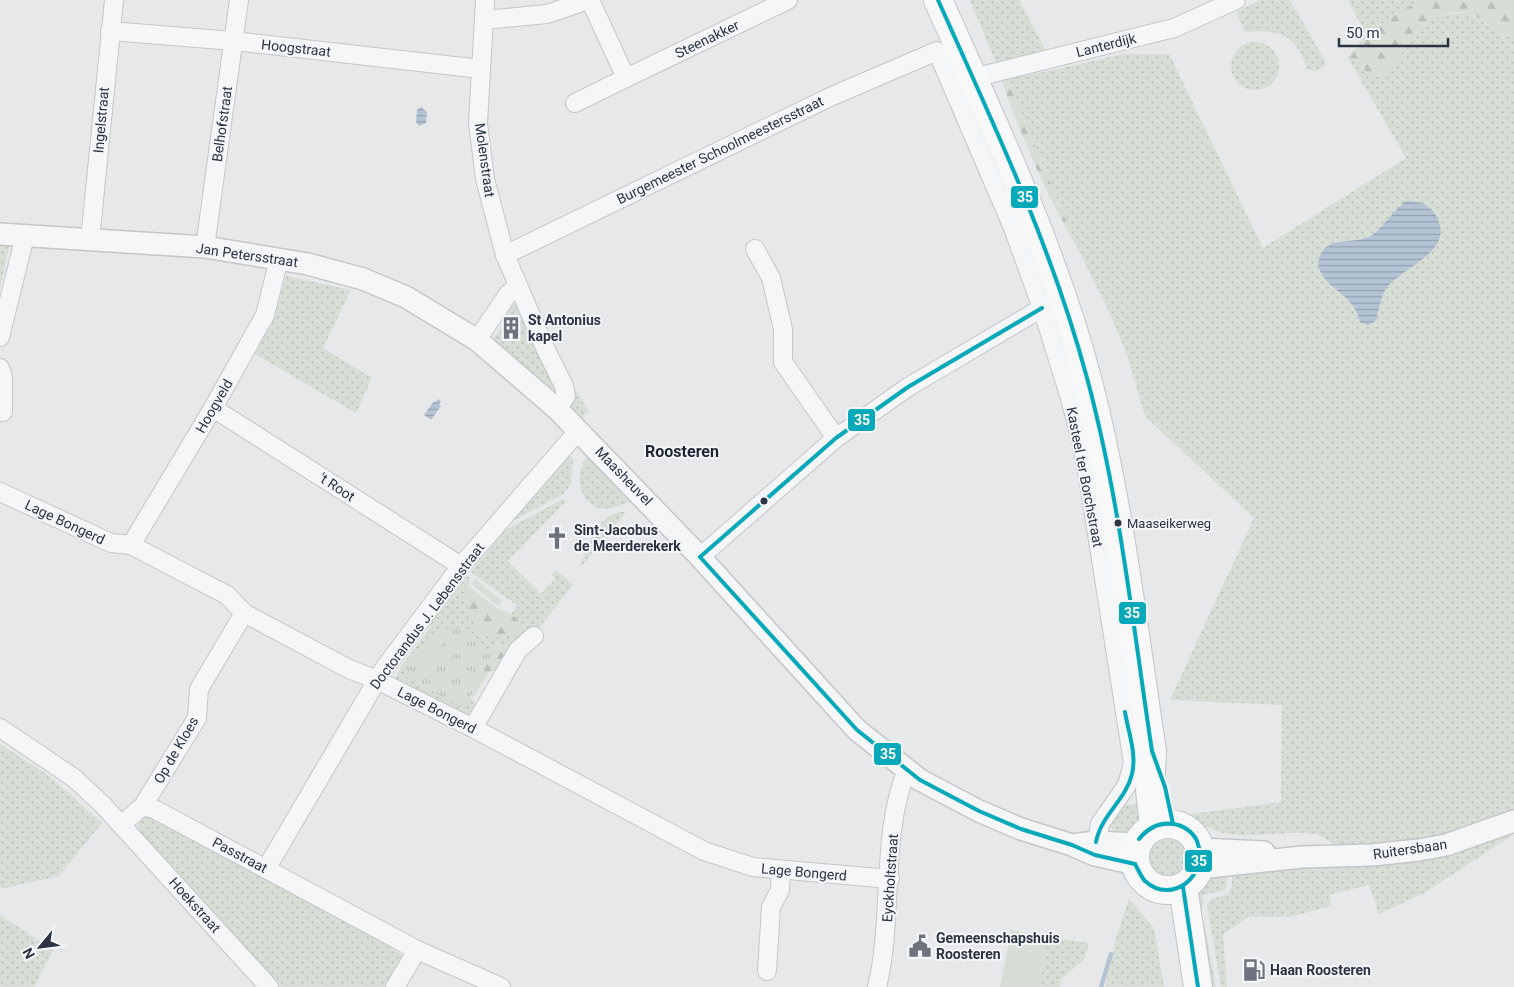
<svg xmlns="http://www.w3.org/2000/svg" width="1514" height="987" font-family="Roboto,sans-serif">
<defs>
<pattern id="grass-dots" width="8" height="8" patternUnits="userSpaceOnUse" patternTransform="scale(1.25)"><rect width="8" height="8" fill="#d6ded6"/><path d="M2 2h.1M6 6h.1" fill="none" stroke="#b8bfb9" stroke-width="1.8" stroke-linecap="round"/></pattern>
<pattern id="forest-firs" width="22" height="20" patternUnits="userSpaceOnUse" patternTransform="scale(1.25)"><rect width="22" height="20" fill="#d6ded6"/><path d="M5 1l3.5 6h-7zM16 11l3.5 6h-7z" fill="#b8bfb9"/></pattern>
<pattern id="park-tufts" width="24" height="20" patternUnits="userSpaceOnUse" patternTransform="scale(1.25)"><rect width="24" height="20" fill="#d6ded6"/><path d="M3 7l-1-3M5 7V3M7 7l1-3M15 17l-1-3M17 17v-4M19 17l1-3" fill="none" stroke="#b8bfb9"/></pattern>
<pattern id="water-rules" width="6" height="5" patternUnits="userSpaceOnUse" patternTransform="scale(1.25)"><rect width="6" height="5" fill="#b4c4d5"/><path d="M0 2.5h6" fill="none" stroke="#93a0af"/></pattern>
</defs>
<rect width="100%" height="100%" fill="#e6e8ea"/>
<!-- grass -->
<g fill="url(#grass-dots)" fill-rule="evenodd">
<path d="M970,0H1019L1048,55L997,65Z"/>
<path d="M1261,0H1290L1327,64L1316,71L1307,69C1297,35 1279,29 1245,32L1236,12Z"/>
<path d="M1348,0H1419L1366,34Z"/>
<path d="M1467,13C1484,20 1497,34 1514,39V812C1491,821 1466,833 1442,838C1415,844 1366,849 1339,845C1330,844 1323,835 1315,834C1271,827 1227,851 1191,814L1281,802L1282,705L1170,700L1254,518L1145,416L1127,355L1110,313L1078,249L1007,78L1049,71L1123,54H1169L1263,248L1406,158L1348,58L1361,59L1363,69L1407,45L1418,30L1430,20L1446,14ZM1440,222C1443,261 1407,263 1388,286C1381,294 1380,305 1378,315L1360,322L1351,303L1320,272L1335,241C1358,241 1366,241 1384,223Z"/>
<circle cx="1255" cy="66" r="24"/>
<path d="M0,245L9,246L0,288Z"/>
<path d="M286,276L351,290L323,348L372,378L356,413L255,354L275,317Z"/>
<path d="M514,304H518L561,398L492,341L503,325L511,335L518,330L507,312Z"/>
<path d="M571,383L589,412L581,419L566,404Z"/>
<path d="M569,454L573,459L571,484L563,494L507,524Z"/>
<path d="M587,457L630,502C620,505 608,511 598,508C578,500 574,472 587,457Z"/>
<path d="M563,499L566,501L508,561L541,594L555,579L552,575L556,570L573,585L534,634L514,647L495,644L469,694L477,709L471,720L395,681L400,668L430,628L429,620L468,576L471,579C463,592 468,603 471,617L528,630L511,614L518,606L471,572L505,530Z"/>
<path d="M619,512H626L579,569C588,548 594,519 619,512Z"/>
<path d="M0,744L49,776L102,823L59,876L0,889Z"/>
<path d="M1146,801C1145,808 1145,819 1142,825C1135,841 1115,840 1110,824L1122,804L1131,805Z"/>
<path d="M146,816L291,893L379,936L405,958L389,987H278L141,834L138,826L141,818Z"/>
<path d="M1514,830V834L1424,893L1379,914L1369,885L1329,895L1332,906L1289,917H1248L1223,934L1227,987H1221L1207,905L1211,899L1229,894L1232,885V870Z"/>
<circle cx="1168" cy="858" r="19"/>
<path d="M1218,871H1227V887L1222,891L1203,895L1202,909L1198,914L1196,887Z"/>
<path d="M1129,899L1154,928L1164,987H1105L1117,935Z"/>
<path d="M0,915L53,950L34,987H0Z"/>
<path d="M1199,919L1204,922L1216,987H1202Z"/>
<path d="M1049,937L1089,943L1084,960L1061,979L1060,987H1039Z"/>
</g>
<!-- forest -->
<g fill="url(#forest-firs)">
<path d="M1419,0H1514V39C1493,33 1480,11 1457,12C1442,13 1429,19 1419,29C1408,40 1372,111 1361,59L1348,58L1366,34Z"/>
<path d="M1007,78L1078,249C1046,195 1022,138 1001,79Z"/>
<path d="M467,585L498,609L511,614L528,629C516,633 504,640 491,637C470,633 465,601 467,585Z"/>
<path d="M495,644L514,647L499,670L490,671L473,698L469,694L481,660Z"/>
</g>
<!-- park -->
<path fill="url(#park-tufts)" d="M455,626L492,654L464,709L403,675L431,634Z"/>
<!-- garden -->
<g fill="#d6ded6">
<path d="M475,579L502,601L498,606L471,584Z"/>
<path d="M434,634L444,641L428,664L418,657Z"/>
<path d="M1011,930L1049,937L1039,987H1000Z"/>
</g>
<!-- water -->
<g fill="url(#water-rules)">
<path d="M421,107L427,112L426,123L419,126L416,122L417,110Z"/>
<path d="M1406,201C1418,201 1428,203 1435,214C1458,250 1405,266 1388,286C1380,296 1380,310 1375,321L1368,325L1360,322C1358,316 1356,310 1352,305C1344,293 1326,285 1320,271C1318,267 1318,261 1320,256C1330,233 1355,247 1373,234C1385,225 1393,211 1406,201Z"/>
<path d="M438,399L441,401L439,405L441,406L431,420L424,415L434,401L436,402Z"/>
</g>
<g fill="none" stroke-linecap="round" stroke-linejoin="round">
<!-- stream -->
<path stroke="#b4c4d5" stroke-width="4.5" d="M1101,987L1111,954"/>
<defs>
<g id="minor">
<path d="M485,0L478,123L485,179L505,255L545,348L564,386L566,396L557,409"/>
<path d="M590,0L626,78L788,0"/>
<path d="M484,20L547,14L588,0"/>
<path d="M110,31L234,41L481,69"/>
<path d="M973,78L1174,28L1236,0"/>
<path d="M575,103L626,78"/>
<path d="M90,240L114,0"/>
<path d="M205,247L239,0"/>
<path d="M755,249L771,278L783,329V362L836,438"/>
<path d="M505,255L830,97L937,51L1013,228L1042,308L1069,395L1081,440L1089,483L1133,763L1127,785L1100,824L1095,854"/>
<path d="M0,337L25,236"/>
<path d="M477,340L508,294L517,286"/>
<path d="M0,368L3,377V412"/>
<path d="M213,408L461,566"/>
<path d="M0,492L111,543L131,545L194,578L227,595L244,613L349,669L377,680L473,728L704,851L753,867L890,879"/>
<path d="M131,545L213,408L265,315L279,259"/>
<path d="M700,557L836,438L908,387L1042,308"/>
<path d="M0,728L74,778L102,804L269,987"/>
<path d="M473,728L518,650L534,636"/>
<path d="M143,806L197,718L199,689L244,613"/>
<path d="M122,824L143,806L156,810L417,950L501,987"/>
<path d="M266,869L383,670L461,566L579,430"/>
<path d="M767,971L771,907L780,890L781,870"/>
<path d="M395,987L417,950"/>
<path d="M877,987C894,918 880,834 907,770"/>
</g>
<g id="tertiary">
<path d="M0,234L205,247L308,264L363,279L406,297L477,340L557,409L700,557L857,730L920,780L979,811L1021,829L1072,845L1095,855L1135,864"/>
<path d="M1078,844L1096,842L1137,844"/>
<path d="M1200,849L1264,852"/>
<path d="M1199,868L1302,857L1372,855L1419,850L1446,845L1514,821"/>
</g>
<g id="primary">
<path d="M938,0C993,123 1052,247 1087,378C1119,500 1133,627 1152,751L1150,790L1154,826"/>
<circle cx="1168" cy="857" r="33"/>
<path d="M1183,887L1198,987"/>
</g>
</defs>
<!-- minor casing -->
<use href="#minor" stroke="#c4c6c8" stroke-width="20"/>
<!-- tertiary casing -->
<use href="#tertiary" stroke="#c4c6c8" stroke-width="24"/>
<!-- primary casing -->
<use href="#primary" stroke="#c2c5c8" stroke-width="30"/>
<!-- minor -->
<use href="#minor" stroke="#f5f6f7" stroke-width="18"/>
<!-- tertiary -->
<use href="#tertiary" stroke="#f5f6f7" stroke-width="21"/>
<!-- primary -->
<use href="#primary" stroke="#f8f8f8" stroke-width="28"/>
<defs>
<g id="bus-1">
<path d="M938,0C993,123 1052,247 1087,378C1120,500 1133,626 1152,751L1165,787L1173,824"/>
<path d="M700,557L857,730L920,780L979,811L1021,829L1072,845L1095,855L1135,864"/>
<path d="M700,557L836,438L908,387L1042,308"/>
<path d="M1096,842C1101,815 1126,800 1132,774C1137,754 1128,731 1125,712"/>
<path d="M1135,864C1138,869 1141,877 1145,881C1172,906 1210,875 1197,841C1193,832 1183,825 1173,824C1159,822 1148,828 1139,839"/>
<path d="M1183,887L1198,987"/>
</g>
</defs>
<!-- bus-1 casing -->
<use href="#bus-1" stroke="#f4f6f9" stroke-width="8"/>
<!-- bus-1 -->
<use href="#bus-1" stroke="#06a9b9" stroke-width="4"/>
</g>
<!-- icons -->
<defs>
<symbol id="building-bare" viewBox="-9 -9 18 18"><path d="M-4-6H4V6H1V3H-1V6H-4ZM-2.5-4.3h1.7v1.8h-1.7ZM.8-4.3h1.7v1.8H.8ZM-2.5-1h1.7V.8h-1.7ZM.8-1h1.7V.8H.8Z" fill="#6c737f" stroke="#f4f6f9" stroke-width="2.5" paint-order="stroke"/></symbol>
<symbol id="church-bare" viewBox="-9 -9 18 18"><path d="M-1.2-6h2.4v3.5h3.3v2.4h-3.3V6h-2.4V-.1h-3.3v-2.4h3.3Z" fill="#6c737f" stroke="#f4f6f9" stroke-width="2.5" paint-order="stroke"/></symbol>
<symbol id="civic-bare" viewBox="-9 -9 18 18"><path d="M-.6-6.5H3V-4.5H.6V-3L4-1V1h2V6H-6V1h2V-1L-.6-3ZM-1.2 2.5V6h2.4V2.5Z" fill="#6c737f" stroke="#f4f6f9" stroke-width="2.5" paint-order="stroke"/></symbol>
<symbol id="fuel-bare" viewBox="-9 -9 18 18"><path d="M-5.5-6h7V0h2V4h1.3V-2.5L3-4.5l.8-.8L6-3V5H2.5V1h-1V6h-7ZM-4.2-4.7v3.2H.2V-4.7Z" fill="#6c737f" stroke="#f4f6f9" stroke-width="2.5" paint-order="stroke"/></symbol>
</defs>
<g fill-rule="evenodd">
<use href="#building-bare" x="495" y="312" width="32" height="32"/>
<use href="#church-bare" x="541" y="522" width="32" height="32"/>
<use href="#civic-bare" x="904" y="930" width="32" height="32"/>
<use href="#fuel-bare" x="1238" y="954" width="32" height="32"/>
</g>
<!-- markers -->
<g fill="#2b3445" stroke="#f4f6f9" stroke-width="2">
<circle cx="764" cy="501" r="4.5"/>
<circle cx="1118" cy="523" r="4.5"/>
</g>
<g text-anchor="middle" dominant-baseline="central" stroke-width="4" stroke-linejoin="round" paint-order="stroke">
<!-- bus labels -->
<g font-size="13" fill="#2b3445" stroke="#f4f6f9" text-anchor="start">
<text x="1127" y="523">Maaseikerweg</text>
</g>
<!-- street labels -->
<g font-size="14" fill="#2b3445" stroke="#f4f6f9">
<text transform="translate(707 39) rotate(-26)">Steenakker</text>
<text transform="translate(1106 45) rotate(-14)">Lanterdijk</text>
<text transform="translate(296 48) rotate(6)">Hoogstraat</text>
<text transform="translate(101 120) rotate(-85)">Ingelstraat</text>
<text transform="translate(222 124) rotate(-82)">Belhofstraat</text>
<text transform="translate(720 150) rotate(-26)">Burgemeester Schoolmeestersstraat</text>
<text transform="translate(485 160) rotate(82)">Molenstraat</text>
<text transform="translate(247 255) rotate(8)">Jan Petersstraat</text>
<text transform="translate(214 406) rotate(-60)">Hoogveld</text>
<text transform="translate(624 476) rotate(46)">Maasheuvel</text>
<text transform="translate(1085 477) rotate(79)">Kasteel ter Borchstraat</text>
<text transform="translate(337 487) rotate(33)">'t Root</text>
<text transform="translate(65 522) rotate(25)">Lage Bongerd</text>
<text transform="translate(427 616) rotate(-53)">Doctorandus J. Lebensstraat</text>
<text transform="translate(437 710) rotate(27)">Lage Bongerd</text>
<text transform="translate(176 750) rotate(-60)">Op de Kloes</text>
<text transform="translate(1410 849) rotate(-8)">Ruitersbaan</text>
<text transform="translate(240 855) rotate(28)">Passtraat</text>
<text transform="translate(804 872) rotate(5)">Lage Bongerd</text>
<text transform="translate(890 878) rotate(-86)">Eyckholtstraat</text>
<text transform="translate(195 905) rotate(48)">Hoekstraat</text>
</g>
<!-- poi labels -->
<g font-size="14" font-weight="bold" fill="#2b3445" stroke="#f4f6f9" text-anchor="start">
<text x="528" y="320">St Antonius<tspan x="528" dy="16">kapel</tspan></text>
<text x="574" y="530">Sint-Jacobus<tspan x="574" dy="16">de Meerderekerk</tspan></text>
<text x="936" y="938">Gemeenschapshuis<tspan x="936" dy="16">Roosteren</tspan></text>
<text x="1270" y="970">Haan Roosteren</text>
</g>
<!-- quarter labels -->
<g font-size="16" font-weight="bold" fill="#1d2536" stroke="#f4f6f9">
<text x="682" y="451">Roosteren</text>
</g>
</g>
<g stroke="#f4f6f9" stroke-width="2">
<rect x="1010" y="185" width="29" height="24" rx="5" fill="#06a9b9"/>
<rect x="847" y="408" width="29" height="24" rx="5" fill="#06a9b9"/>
<rect x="1118" y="601" width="29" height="24" rx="5" fill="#06a9b9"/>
<rect x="873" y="742" width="29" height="24" rx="5" fill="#06a9b9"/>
<rect x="1184" y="849" width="29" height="24" rx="5" fill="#06a9b9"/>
</g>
<g font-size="14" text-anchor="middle" font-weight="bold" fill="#fff">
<text x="1025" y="202">35</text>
<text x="862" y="425">35</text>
<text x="1132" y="618">35</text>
<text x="888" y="759">35</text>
<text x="1199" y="866">35</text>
</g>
<!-- north arrow -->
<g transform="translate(40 947) rotate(241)" stroke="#f4f6f9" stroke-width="4" paint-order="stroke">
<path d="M0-4L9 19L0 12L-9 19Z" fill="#2b3445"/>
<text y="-8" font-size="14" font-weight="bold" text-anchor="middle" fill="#2b3445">N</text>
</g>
<!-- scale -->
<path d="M1339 38v8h109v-8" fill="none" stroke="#2b3445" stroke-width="2.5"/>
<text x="1346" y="38" font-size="15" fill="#2b3445" stroke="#f4f6f9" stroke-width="4" paint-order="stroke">50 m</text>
</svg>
